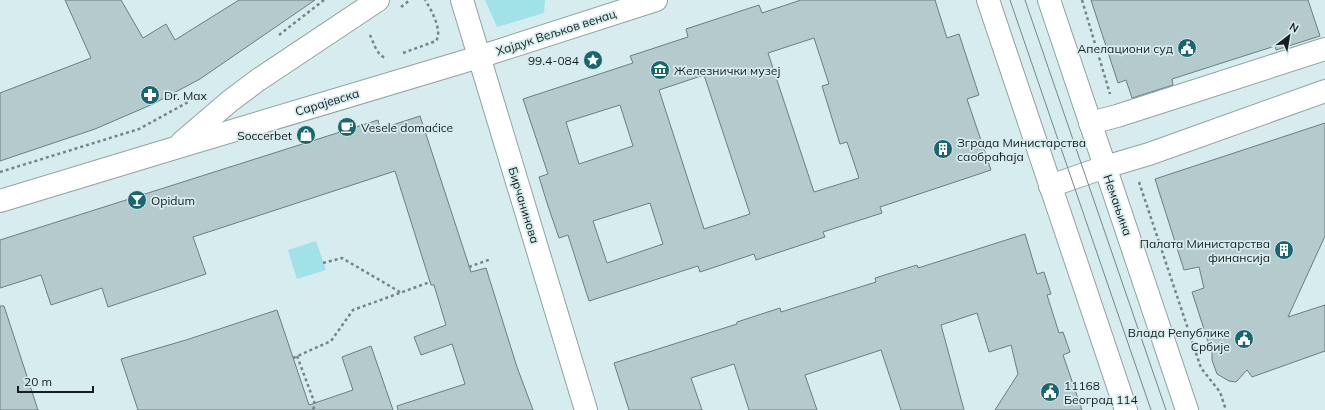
<svg xmlns="http://www.w3.org/2000/svg" width="1325" height="410" font-family="Mulish,sans-serif">
<rect width="100%" height="100%" fill="#d6ecee"/>
<!-- green -->
<g fill="#a1e2e9">
<path d="M485,0H545L544,13L497,27Z"/>
<path d="M316,241L326,270L297,279L288,250Z"/>
</g>
<!-- building -->
<g fill="#b5cacc" stroke="#6b7e80" fill-rule="evenodd">
<path d="M65,0H121L143,38L166,24L175,40L239,0H315L200,79L153,104L95,129L0,161V93L91,58Z"/>
<path d="M801,0H935L947,38L959,34L979,95L967,99L991,170L880,207L882,213L823,232L825,237L756,260L754,254L700,272L698,266L589,301L568,235L559,238L548,206L539,177L548,174L523,99L633,63L630,56L688,37L686,29L759,5L762,13ZM814,38L829,84L822,86L840,144L847,142L859,178L814,192L768,53ZM704,75L750,214L704,229L659,90ZM620,105L633,146L579,164L566,122ZM650,203L663,244L607,263L593,221Z"/>
<path d="M1091,0H1308L1320,36L1276,50L1275,46L1172,79L1173,85L1132,98L1126,80L1118,83Z"/>
<path d="M420,116L471,272L486,268L517,367L533,410H398L397,406L465,384L452,344L421,355L414,337L446,325L434,285H431L395,171L193,237L206,274L108,307L102,288L51,305L41,275L0,288V240L378,120L380,129Z"/>
<path d="M1325,123V236L1288,317L1325,305V351L1252,377L1247,370L1236,382L1229,381L1217,374L1212,360V354L1192,292L1204,288L1199,267L1184,270L1155,179Z"/>
<path d="M1025,234L1037,274L1044,272L1051,294L1047,295L1059,333L1063,332L1070,352L1063,355L1082,410H995L1018,374L1011,345L989,352L977,313L941,325L964,410H901L881,350L805,375L817,410H749L734,364L691,378L702,410H629L614,363L737,324V322L780,308L781,312L876,282L875,278L917,265L918,268Z"/>
<path d="M0,306H4L38,410H0Z"/>
<path d="M277,310L309,405L353,390L342,357L371,346L393,410H138L121,359L186,340Z"/>
</g>
<g fill="none" stroke-linecap="round" stroke-linejoin="round">
<defs>
<g id="minor">
<path d="M462,0L586,410"/>
<path d="M1090,123L1117,116L1325,49"/>
<path d="M182,142L230,101L258,80L378,0"/>
<path d="M1050,186L1105,167L1149,154L1325,91"/>
<path d="M0,201L175,148L479,57L656,0"/>
</g>
<g id="major">
<path d="M988,0L1126,410"/>
<path d="M1049,0L1187,410"/>
</g>
</defs>
<!-- minor casing -->
<use href="#minor" stroke="#8fa3a5" stroke-width="24"/>
<!-- major casing -->
<use href="#major" stroke="#8fa3a5" stroke-width="24"/>
<!-- path -->
<g stroke="#758485" stroke-width="2.5" stroke-dasharray="3 3" stroke-linecap="butt">
<path d="M1082,0L1110,94"/>
<path d="M401,7L410,0"/>
<path d="M279,35L324,0"/>
<path d="M370,35C374,43 377,57 387,58"/>
<path d="M403,53L436,41C443,31 431,9 425,0"/>
<path d="M0,172L139,129L190,101"/>
<path d="M1139,182L1201,368L1220,392L1226,410"/>
<path d="M323,263L342,258L400,292"/>
<path d="M469,267L491,259"/>
<path d="M297,356L315,404L313,410"/>
<path d="M293,358L331,341L353,310L430,282"/>
</g>
<!-- minor -->
<use href="#minor" stroke="#fff" stroke-width="22"/>
<!-- major -->
<use href="#major" stroke="#fff" stroke-width="22"/>
<!-- tram -->
<g stroke="#788788" stroke-width="1">
<path d="M1010,0L1151,410"/>
<path d="M1025,0L1166,410"/>
</g>
</g>
<!-- icons -->
<defs>
<symbol id="civic-disc" viewBox="-11 -11 22 22"><circle r="9.5" fill="#19666e" stroke="#d6ecee"/><path d="M-.6-6.5H3V-4.5H.6V-3L4-1V1h2V6H-6V1h2V-1L-.6-3ZM-1.2 2.5V6h2.4V2.5Z" fill="#fff"/></symbol>
<symbol id="sight-disc" viewBox="-11 -11 22 22"><circle r="9.5" fill="#19666e" stroke="#d6ecee"/><path d="M0-6L1.8-2.2L6-1.7L2.9 1.2L3.7 5.4L0 3.3L-3.7 5.4L-2.9 1.2L-6-1.7L-1.8-2.2Z" fill="#fff"/></symbol>
<symbol id="museum-disc" viewBox="-11 -11 22 22"><circle r="9.5" fill="#19666e" stroke="#d6ecee"/><path d="M0-6L6-3V-2H-6V-3ZM-5-1h2V3h-2ZM-1-1h2V3h-2ZM3-1h2V3H3ZM-6 4H6V6H-6Z" fill="#fff"/></symbol>
<symbol id="pharmacy-disc" viewBox="-11 -11 22 22"><circle r="9.5" fill="#19666e" stroke="#d6ecee"/><path d="M-2-6h4v4h4v4h-4v4h-4v-4h-4v-4h4Z" fill="#fff"/></symbol>
<symbol id="cafe-disc" viewBox="-11 -11 22 22"><circle r="9.5" fill="#19666e" stroke="#d6ecee"/><path d="M-5.5-4.5H6V0H3Q3 3.5 0 3.5H-2.5Q-5.5 3.5-5.5 0ZM3-3.2v2h1.7v-2ZM-6 4.5H4V6H-6Z" fill="#fff"/></symbol>
<symbol id="shop-disc" viewBox="-11 -11 22 22"><circle r="9.5" fill="#19666e" stroke="#d6ecee"/><path d="M-5-2.5h2.3a2.7 3.5 0 0 1 5.4 0H5L5.5 6h-11ZM-1.5-2.5h3a1.5 2.3 0 0 0-3 0Z" fill="#fff"/></symbol>
<symbol id="building-disc" viewBox="-11 -11 22 22"><circle r="9.5" fill="#19666e" stroke="#d6ecee"/><path d="M-4-6H4V6H1V3H-1V6H-4ZM-2.5-4.3h1.7v1.8h-1.7ZM.8-4.3h1.7v1.8H.8ZM-2.5-1h1.7V.8h-1.7ZM.8-1h1.7V.8H.8Z" fill="#fff"/></symbol>
<symbol id="bar-disc" viewBox="-11 -11 22 22"><circle r="9.5" fill="#19666e" stroke="#d6ecee"/><path d="M-6-5H6L.8 .8V4.5H3.5V6h-7V4.5H-.8V.8Z" fill="#fff"/></symbol>
</defs>
<g fill-rule="evenodd">
<use href="#civic-disc" x="1176" y="37" width="22" height="22"/>
<use href="#sight-disc" x="582" y="49" width="22" height="22"/>
<use href="#museum-disc" x="649" y="59" width="22" height="22"/>
<use href="#pharmacy-disc" x="139" y="84" width="22" height="22"/>
<use href="#cafe-disc" x="336" y="116" width="22" height="22"/>
<use href="#shop-disc" x="295" y="124" width="22" height="22"/>
<use href="#building-disc" x="932" y="138" width="22" height="22"/>
<use href="#bar-disc" x="126" y="189" width="22" height="22"/>
<use href="#building-disc" x="1273" y="239" width="22" height="22"/>
<use href="#civic-disc" x="1233" y="328" width="22" height="22"/>
<use href="#civic-disc" x="1039" y="381" width="22" height="22"/>
</g>
<g text-anchor="middle" dominant-baseline="central" stroke-width="3.5" stroke-linejoin="round" paint-order="stroke">
<!-- street labels -->
<g font-size="12" fill="#161e1e" stroke="#d6ecee">
<text transform="translate(556 32) rotate(-18)">Хајдук Вељков венац</text>
<text transform="translate(327 102) rotate(-17)">Сарајевска</text>
<text transform="translate(524 205) rotate(73)">Бирчанинова</text>
<text transform="translate(1118 205) rotate(71)">Немањина</text>
</g>
<!-- poi labels -->
<g font-size="12" fill="#161e1e" stroke="#d6ecee" text-anchor="start">
<text x="1173" y="48" text-anchor="end">Апелациони суд</text>
<text x="579" y="60" text-anchor="end">99.4-084</text>
<text x="674" y="70">Железнички музеј</text>
<text x="164" y="95">Dr. Max</text>
<text x="361" y="127">Vesele domaćice</text>
<text x="292" y="135" text-anchor="end">Soccerbet</text>
<text x="957" y="142">Зграда Министарства<tspan x="957" dy="14">саобраћаја</tspan></text>
<text x="151" y="200">Opidum</text>
<text x="1270" y="243" text-anchor="end">Палата Министарства<tspan x="1270" dy="14">финансија</tspan></text>
<text x="1230" y="332" text-anchor="end">Влада Републике<tspan x="1230" dy="14">Србије</tspan></text>
<text x="1064" y="385">11168<tspan x="1064" dy="14">Београд 114</tspan></text>
</g>
</g>
<!-- north arrow -->
<g transform="translate(1289 36) rotate(31)" stroke="#d6ecee" stroke-width="3" paint-order="stroke">
<path d="M0-3L7 15L0 10L-7 15Z" fill="#161e1e"/>
<text y="-6" font-size="11" font-weight="bold" text-anchor="middle" fill="#161e1e">N</text>
</g>
<!-- scale -->
<path d="M18 386v6h75v-6" fill="none" stroke="#161e1e" stroke-width="2"/>
<text x="24" y="386" font-size="12" fill="#161e1e" stroke="#d6ecee" stroke-width="3" paint-order="stroke">20 m</text>
</svg>
